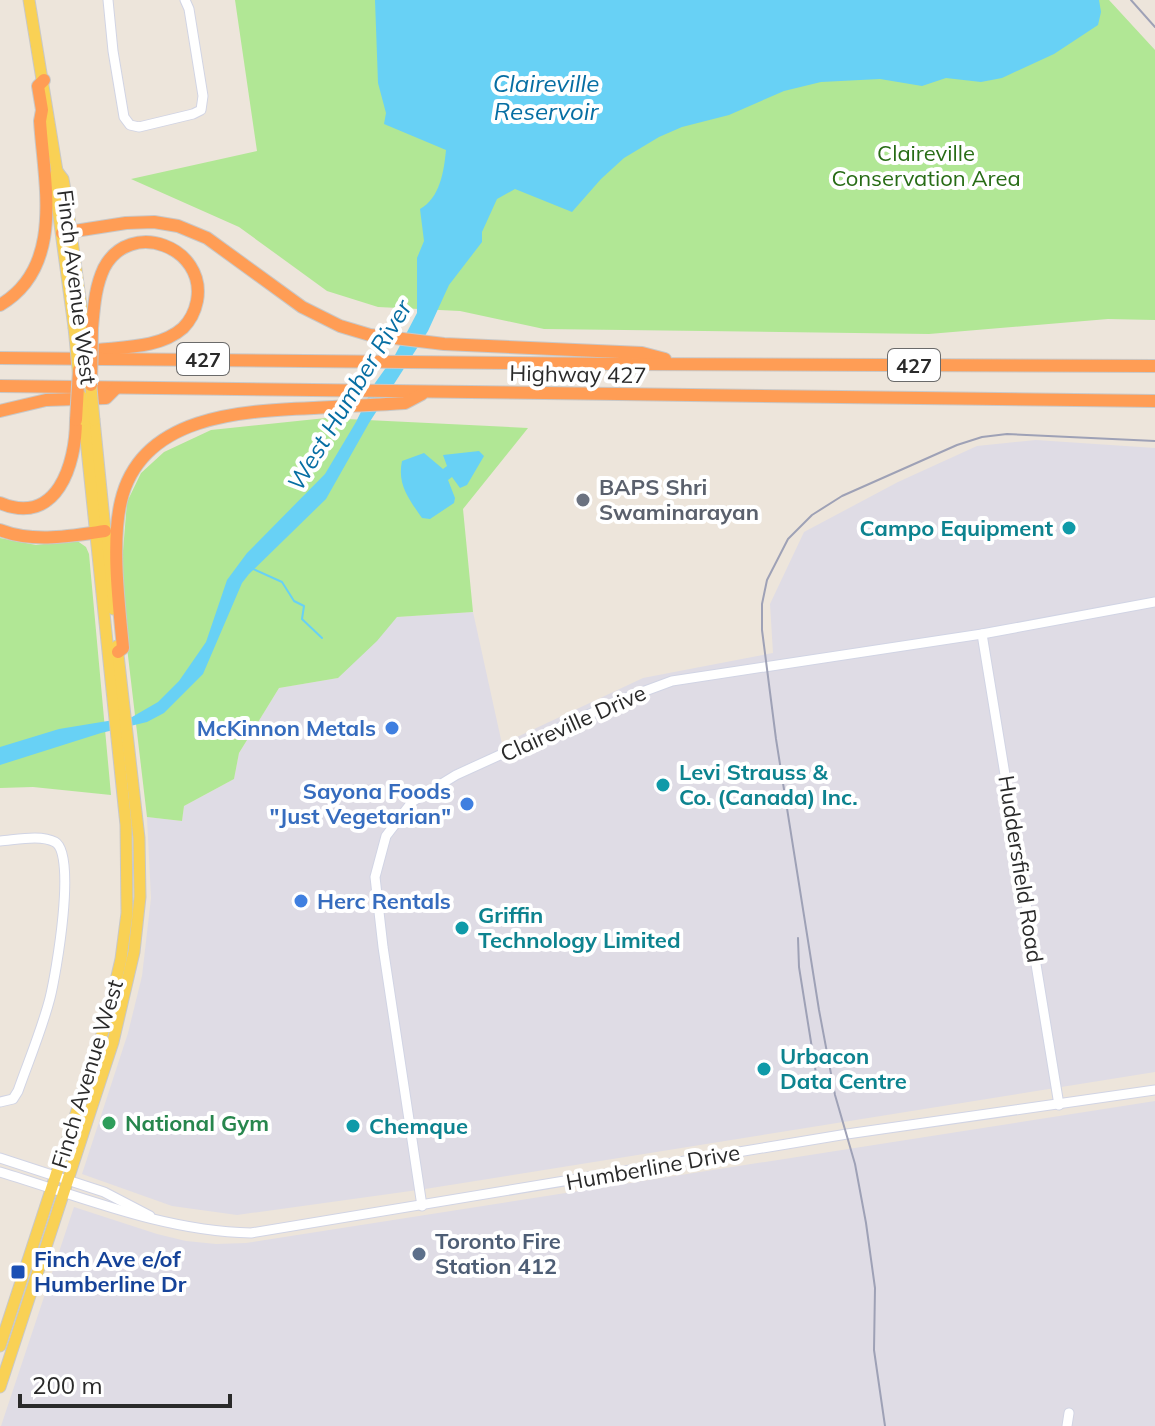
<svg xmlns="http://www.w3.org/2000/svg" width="1155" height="1426" font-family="Mulish,sans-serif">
<rect width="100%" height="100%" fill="#ede5db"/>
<!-- industrial -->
<g fill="#dfdce5">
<path d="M1036,440L1155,448V1072L425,1189L237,1215L172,1206L82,1174L128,1033L142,976L151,898L147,817L182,821L184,806L234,779L239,753L279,688L338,678L397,617L473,612L502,744L643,678L773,653L770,604L804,532L898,482L977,446Z"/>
<path d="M1155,1101V1426H1L74,1207L157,1234L186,1241L216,1244L246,1243Z"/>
</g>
<!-- green -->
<g fill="#b1e795">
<path d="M235,0H1109L1155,50V320L1108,319L929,334L544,329L460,311L378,307L327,291L239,227L131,179L257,151Z"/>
<path d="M326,418L528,428L463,509L473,612L397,617L377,641L338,678L279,688L239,753L234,779L184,806L182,821L147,817L124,622L122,563L127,502L141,473L164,452L211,430Z"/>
<path d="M0,538L36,545L76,540L86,547L89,554L111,795L33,787L0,788Z"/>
</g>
<!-- water -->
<g fill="#68d1f5">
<path d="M375,0H1099L1101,12L1098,25L1054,54L1002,78L981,82L946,78L922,86L880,79L821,82L784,91L729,115L682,127L659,137L624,158L601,179L572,212L515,189L497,199L482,232V242L449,285L428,331L369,423L326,499L249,574L242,583L203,674L164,713L147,722L101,733L0,765V747L59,729L132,717L158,702L179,681L206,642L227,580L247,553L325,474L356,422L375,383L395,355L417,313V258L424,241L420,209C440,198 444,171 446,150L384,124L386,113L378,83Z"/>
<path d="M479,451L484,456L467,485L460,488L452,477L448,480L455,498L454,503L430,519L422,518C409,499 397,485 402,461L424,453L443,469L447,466L443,455Z"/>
</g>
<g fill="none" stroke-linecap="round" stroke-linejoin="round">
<!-- stream -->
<path stroke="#68d1f5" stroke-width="2" d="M251,568L282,582L294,601L304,606L302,619L322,638"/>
<defs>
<g id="minor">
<path d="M108,0L113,51L124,117L130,125L139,127L193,114L201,110L203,96L189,9L185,0"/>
<path d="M982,634L1059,1105"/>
<path d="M0,841C15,840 41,834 55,842C77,854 56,974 50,998C42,1029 29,1060 18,1091L13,1099L0,1102"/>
<path d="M0,1158L104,1192L150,1216"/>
<path d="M0,1172C83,1197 163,1231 251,1233L847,1134L1155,1090"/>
<path d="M422,1206L383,947L375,877L386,836L412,802L456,775L618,701L672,681L982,634L1155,602"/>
<path d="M1067,1426L1069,1413"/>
</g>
<g id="major">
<path d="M29,0L57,171L54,180L74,327"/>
<path d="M57,171L63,179L66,196L84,328"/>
<path d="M94,420L113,609"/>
<path d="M0,1346L107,1019L121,959L127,913L126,825L84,420"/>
<path d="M0,1387L113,1042L134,952L140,897L139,838L117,646"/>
</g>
<g id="highway">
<path d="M62,233L126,223L154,222L178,226L207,238L302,307L340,326L370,335L444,344L642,353L665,359"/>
<path d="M0,305C65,267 44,183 40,121L42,110L38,86L44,80"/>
<path d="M82,352C114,346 157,351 183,328C190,321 195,311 197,301C207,247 130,218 104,268C95,287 94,307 92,328"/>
<path d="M0,358L622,364L1155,366"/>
<path d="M0,386L1155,401"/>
<path d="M0,411L46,400L106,398L116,388"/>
<path d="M0,503C57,527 76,464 76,420"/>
<path d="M0,530C34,543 70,536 105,531"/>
<path d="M118,652L123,648C119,606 111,542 121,501C141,415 242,411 314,408C344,406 375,405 405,403L422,394"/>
</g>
</defs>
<!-- minor casing -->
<use href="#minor" stroke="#d1d4e4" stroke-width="11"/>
<!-- major casing -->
<use href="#major" stroke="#c8c8c8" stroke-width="13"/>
<!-- highway casing -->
<use href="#highway" stroke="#c8c8c8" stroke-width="14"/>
<!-- minor -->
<use href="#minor" stroke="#fff" stroke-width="9"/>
<!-- major -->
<use href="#major" stroke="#f9d155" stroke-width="11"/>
<!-- highway -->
<use href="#highway" stroke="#ff9d55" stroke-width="12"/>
<!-- rail -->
<g stroke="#9ea1b6" stroke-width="2">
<path d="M1131,0L1155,27"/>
<path d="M798,938L799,967L819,1092"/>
<path d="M885,1426L874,1350L875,1288L866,1223L855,1164L835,1095L819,1010L776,739L762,630V604L767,580L788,539L812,515L842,496L957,445L982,437L1007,434L1155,441"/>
</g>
<defs>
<g id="major-bridge">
<path d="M74,327L79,379"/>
<path d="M84,328L87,356"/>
<path d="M90,377L94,420"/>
<path d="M81,396L84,420"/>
</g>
<g id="highway-bridge">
<path d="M91,385L92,328"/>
<path d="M76,420L79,370"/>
</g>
</defs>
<!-- major-bridge casing -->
<use href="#major-bridge" stroke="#c8c8c8" stroke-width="13" stroke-linecap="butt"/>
<!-- highway-bridge casing -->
<use href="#highway-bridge" stroke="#c8c8c8" stroke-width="14" stroke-linecap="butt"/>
<!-- major-bridge -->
<use href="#major-bridge" stroke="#f9d155" stroke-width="11"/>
<!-- highway-bridge -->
<use href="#highway-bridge" stroke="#ff9d55" stroke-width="12"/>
</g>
<!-- markers -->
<circle fill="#6b7280" stroke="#fff" stroke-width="3" cx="583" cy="500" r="8"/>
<g fill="#0f9aa8" stroke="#fff" stroke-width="3">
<circle cx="1069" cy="528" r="8"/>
<circle cx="663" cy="785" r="8"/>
<circle cx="462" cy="928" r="8"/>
<circle cx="764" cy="1069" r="8"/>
<circle cx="353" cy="1126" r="8"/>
</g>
<g fill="#3f7fe0" stroke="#fff" stroke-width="3">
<circle cx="392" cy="728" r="8"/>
<circle cx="467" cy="804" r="8"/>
<circle cx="301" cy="901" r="8"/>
</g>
<circle fill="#2e9e5b" stroke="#fff" stroke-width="3" cx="109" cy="1123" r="8"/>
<circle fill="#5c6f8a" stroke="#fff" stroke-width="3" cx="419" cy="1254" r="8"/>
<rect fill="#1a4fb4" stroke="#fff" stroke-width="3" x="10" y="1264" width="16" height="16" rx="4"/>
<g text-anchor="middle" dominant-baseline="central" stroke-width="8" stroke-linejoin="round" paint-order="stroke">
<!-- shield labels -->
<g fill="#fff" stroke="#6a6a6a" stroke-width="2">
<rect x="177" y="343" width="52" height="32" rx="6"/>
<rect x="888" y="349" width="52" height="32" rx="6"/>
</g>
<g font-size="20" font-weight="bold" fill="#2a2a2a">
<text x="203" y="359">427</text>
<text x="914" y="365">427</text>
</g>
<!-- park labels -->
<g font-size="22" fill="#286c16" stroke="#fff">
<text x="926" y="153">Claireville<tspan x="926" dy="25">Conservation Area</tspan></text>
</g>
<!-- street labels -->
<g font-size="22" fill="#2a2a2a" stroke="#fff">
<text transform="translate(77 287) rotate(83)">Finch Avenue West</text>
<text transform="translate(578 374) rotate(1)">Highway 427</text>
<text transform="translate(573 723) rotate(-24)">Claireville Drive</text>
<text transform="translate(1021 869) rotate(81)">Huddersfield Road</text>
<text transform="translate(87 1074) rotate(-73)">Finch Avenue West</text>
<text transform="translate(653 1167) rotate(-10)">Humberline Drive</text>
</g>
<!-- worship labels -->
<g font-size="22" font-weight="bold" fill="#5b616d" stroke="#fff" text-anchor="start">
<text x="599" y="487">BAPS Shri<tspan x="599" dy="25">Swaminarayan</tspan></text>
</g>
<!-- culture labels -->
<g font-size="22" font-weight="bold" fill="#0d838f" stroke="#fff" text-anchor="start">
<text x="1053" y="528" text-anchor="end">Campo Equipment</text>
<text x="679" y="772">Levi Strauss &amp;<tspan x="679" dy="25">Co. (Canada) Inc.</tspan></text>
<text x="478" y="915">Griffin<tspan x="478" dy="25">Technology Limited</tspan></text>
<text x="780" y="1056">Urbacon<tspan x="780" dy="25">Data Centre</tspan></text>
<text x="369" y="1126">Chemque</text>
</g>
<!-- shop labels -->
<g font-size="22" font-weight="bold" fill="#366cbe" stroke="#fff" text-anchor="end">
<text x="376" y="728">McKinnon Metals</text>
<text x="451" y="791">Sayona Foods<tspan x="451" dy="25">"Just Vegetarian"</tspan></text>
<text x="317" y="901" text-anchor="start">Herc Rentals</text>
</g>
<!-- leisure labels -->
<g font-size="22" font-weight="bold" fill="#27864d" stroke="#fff" text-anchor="start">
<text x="125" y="1123">National Gym</text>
</g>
<!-- service labels -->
<g font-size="22" font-weight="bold" fill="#4e5e75" stroke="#fff" text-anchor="start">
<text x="435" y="1241">Toronto Fire<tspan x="435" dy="25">Station 412</tspan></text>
</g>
<!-- transit labels -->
<g font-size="22" font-weight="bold" fill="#164399" stroke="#fff" text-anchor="start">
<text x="34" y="1259">Finch Ave e/of<tspan x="34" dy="25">Humberline Dr</tspan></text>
</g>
<!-- water labels -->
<g font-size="24" font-style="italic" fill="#066ea3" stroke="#fff">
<text x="546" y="83">Claireville<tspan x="546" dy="28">Reservoir</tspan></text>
<text transform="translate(349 395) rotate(-59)">West Humber River</text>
</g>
</g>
<!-- scale -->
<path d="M20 1394v12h210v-12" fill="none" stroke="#2a2a2a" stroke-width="4"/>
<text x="32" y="1394" font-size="24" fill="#2a2a2a" stroke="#ffffff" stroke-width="6" paint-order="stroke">200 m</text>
</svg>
